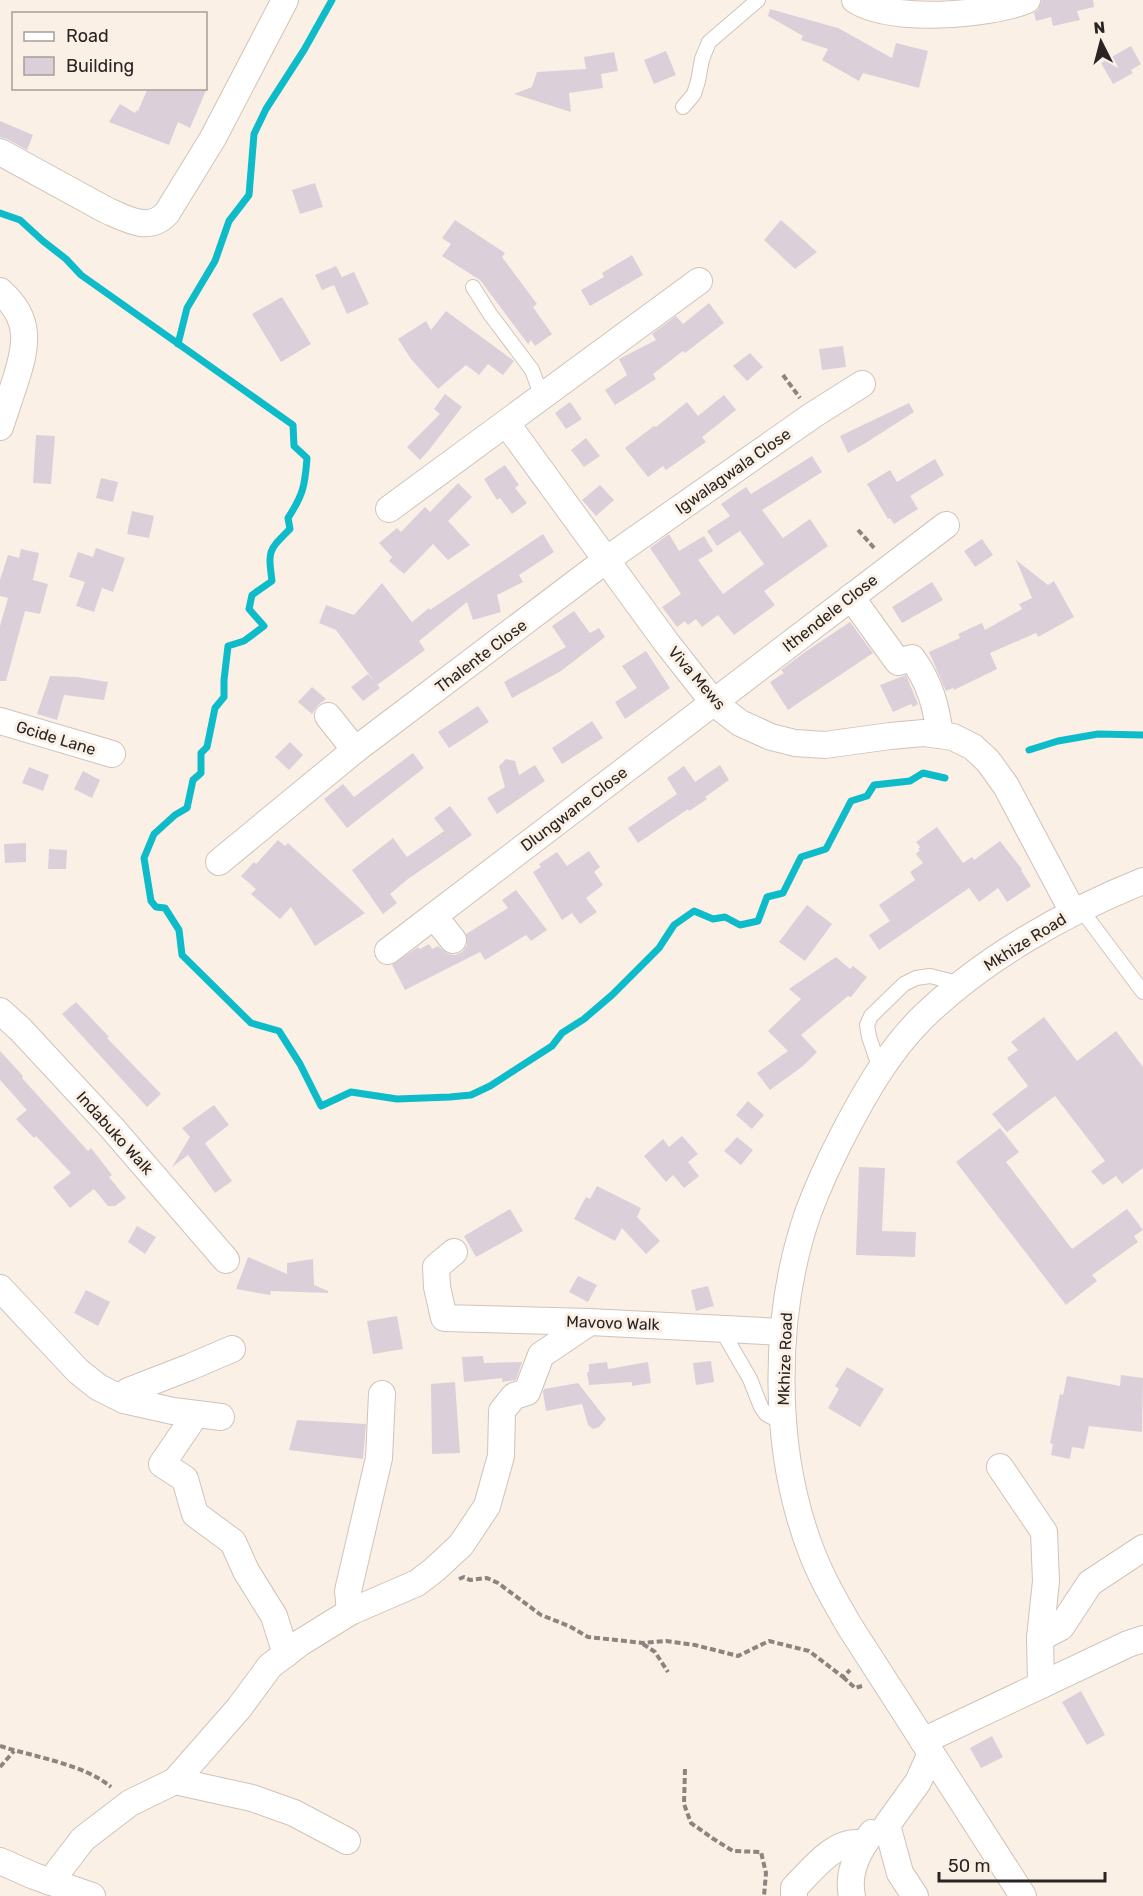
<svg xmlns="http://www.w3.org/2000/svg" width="1143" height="1896" font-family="Rubik,sans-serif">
<rect width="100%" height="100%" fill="#fbf0e6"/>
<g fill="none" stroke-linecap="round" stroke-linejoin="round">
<!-- stream -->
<g stroke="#0ebcc9" stroke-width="7">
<path d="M0,213L20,220L43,241L66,259L81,275L293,425L294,446L307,458C305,486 303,495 288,518L290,529C268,551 268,550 272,581L252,595L249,609L264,626L244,641L228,646L224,680V697L215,708L207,747L201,753V773L193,780L187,808L175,815L154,834L144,858L151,901L156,907L165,908L179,930L182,955L251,1023L279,1031L300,1064L321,1106L351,1092L397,1099L450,1097L471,1095L490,1086L552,1046L562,1033L584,1019L612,995L659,948L674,925L694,911L713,919L725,917L740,925L758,921L767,897L783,893L801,857L826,849L851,801L867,796L874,785L910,781L923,773L945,778"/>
<path d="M178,344L187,308L215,261L229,221L249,195L254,134L266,109L304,50L332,0"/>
<path d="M1029,750L1058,741L1098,734L1143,735"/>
</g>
</g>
<!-- building -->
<g fill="#dbd0da">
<path d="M1042,0H1093L1094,7L1077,11L1080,20L1053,26L1051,17L1036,21L1034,13L1038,10Z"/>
<path d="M770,9L838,28L892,58L896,43L928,51L919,88L863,73L859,81L822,60L828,49L801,40L803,36L768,16Z"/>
<path d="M1131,46L1141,64L1131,70L1133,73L1113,84L1101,63Z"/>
<path d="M666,51L676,75L654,84L644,60Z"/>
<path d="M614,52L618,71L601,74L603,88L569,93L571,112L514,94L532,87L537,72L586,69L584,57Z"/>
<path d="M148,88H207L190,128L178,122L169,145L109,122L120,104L135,113L137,110L138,111Z"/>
<path d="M0,121L33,135L27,150L7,139L0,137Z"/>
<path d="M315,183L323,207L300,214L292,190Z"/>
<path d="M455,220L505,253L502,257L537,304L533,307L552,334L535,346L531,340L528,344L480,280L442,256L451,244L442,238Z"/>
<path d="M781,220L817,252L795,269L764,240Z"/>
<path d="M632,255L643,275L590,306L581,290L604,277L602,273Z"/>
<path d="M336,266L342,277L354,272L369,304L347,314L334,285L322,290L315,275Z"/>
<path d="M282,297L311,344L281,362L252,314Z"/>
<path d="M709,303L724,323L685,353L683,351L653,374L656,379L615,405L605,390L627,375L619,359L656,340L652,334L676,316L683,324Z"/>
<path d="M446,311L514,361L503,375L488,364L479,375L466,365L438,389L411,359L398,339L426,321L431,330Z"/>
<path d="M843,346L846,367L822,370L819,349Z"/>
<path d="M750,353L763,367L747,381L733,366Z"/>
<path d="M445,394L462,407L429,450L420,460L407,447L440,414L434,409Z"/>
<path d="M724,395L736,410L702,437L706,442L666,470L663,466L648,477L625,448L654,426L656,427L687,402L698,416Z"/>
<path d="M570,402L582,419L566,429L555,413Z"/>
<path d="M909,403L914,412L864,444L848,453L840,436Z"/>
<path d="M36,435L55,436L51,484L33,483Z"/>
<path d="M586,438L600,456L584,467L571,450Z"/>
<path d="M812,456L822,472L762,510L783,538L810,519L828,546L764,591L775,605L734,635L718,615L702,627L696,619L688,625L685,621L677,627L662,607L681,594L650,548L669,534L679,551L704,536L713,551L698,560L723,594L764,564L740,531L717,546L707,531L730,516L721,504L746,487L751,494Z"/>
<path d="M935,459L944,475L910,496L918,509L894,524L890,518L888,519L867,484L890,470L897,482Z"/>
<path d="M505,465L519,485L515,488L527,503L512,514L500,498L497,500L484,479Z"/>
<path d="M101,478L118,482L113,502L96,498Z"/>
<path d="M458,483L472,497L448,521L470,545L448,560L433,544L404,574L389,561L392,557L379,543L397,528L401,532L425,507L430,512Z"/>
<path d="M600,485L614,500L596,516L582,500Z"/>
<path d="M132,511L154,516L149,538L127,534Z"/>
<path d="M543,534L554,552L519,575L523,582L497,595L501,612L473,620L467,602L419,641L425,650L377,685L336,630L319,623L326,605L354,615L382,583L412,622L429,608L430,610Z"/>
<path d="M982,539L993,555L975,567L964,551Z"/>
<path d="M96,548L125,558L113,592L102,588L94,612L76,606L85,582L69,577L78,552L93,557Z"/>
<path d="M21,549L39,553L33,580L48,584L40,614L25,611L6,681H0V626L8,598L0,596V580L8,555L19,558Z"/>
<path d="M1016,560L1048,585L1054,581L1074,617L1038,637L1036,633L990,653L997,669L954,690L953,688L946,691L929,652L960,638L958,634L982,623L985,630L1022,609L1019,604L1032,598Z"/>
<path d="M932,582L943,600L902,623L892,607Z"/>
<path d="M574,611L590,633L599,628L605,637L561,671L512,698L504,682L566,647L552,626Z"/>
<path d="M850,622L873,653L788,710L770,682L784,673L781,670L805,652Z"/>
<path d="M646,651L670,688L625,719L615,702L637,688L622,666Z"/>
<path d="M368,674L380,688L363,701L351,687Z"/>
<path d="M906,675L918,704L913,707L911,704L893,712L880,685Z"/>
<path d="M50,676L77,677L108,682L104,700L64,695L57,720L37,714Z"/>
<path d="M312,687L326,699L318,705L312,714L298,702Z"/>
<path d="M478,706L489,722L449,748L438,732Z"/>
<path d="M592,721L603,738L562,764L552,748Z"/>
<path d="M290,742L303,755L289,770L275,757Z"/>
<path d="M413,753L424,768L347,828L324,799L343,784L354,797Z"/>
<path d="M506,759L515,761L519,775L535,765L545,781L497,814L487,798L505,787L499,766Z"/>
<path d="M720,765L729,780L705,797L707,799L689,811L688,809L638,843L628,828L677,794L667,778L684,766L695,782Z"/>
<path d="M29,767L49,775L43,791L22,783Z"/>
<path d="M83,771L100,780L92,798L74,789Z"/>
<path d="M450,806L472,835L408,879L390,894L397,903L383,914L352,870L393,838L407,857L444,831L434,818Z"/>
<path d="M937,827L963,863L972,857L974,860L1000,841L1022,869L1021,870L1031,886L1007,902L998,888L979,902L969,888L879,950L869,935L890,921L879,905L915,880L910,872L923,863L916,854L920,850L918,849L920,847L916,842Z"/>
<path d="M278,840L285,846L288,843L365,913L315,946L291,907L280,919L251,894L256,889L241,876L254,862L256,864Z"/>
<path d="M26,843V862L5,863L4,844Z"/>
<path d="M49,849L67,850L66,869H48Z"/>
<path d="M589,851L600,867L594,872L603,885L586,898L597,912L580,924L572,913L562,920L533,872L541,867L539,864L557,852L567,866Z"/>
<path d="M516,890L547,930L531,941L526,935L485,960L480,952L405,990L392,965L418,947L420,949L429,944L432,949L438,946L448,954L455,955L462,952L467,945L466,934L508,908L502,900Z"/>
<path d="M807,905L832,924L805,961L779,942Z"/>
<path d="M836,957L850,969L853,966L867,977L851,997L848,996L801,1035L817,1052L803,1066L770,1090L757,1073L788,1051L768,1031L801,999L789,989Z"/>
<path d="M76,1002L109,1037L107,1038L161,1094L147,1107L62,1014Z"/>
<path d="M1044,1017L1077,1061L1116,1031L1143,1067V1168L1122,1184L1116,1176L1103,1185L1091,1171L1105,1161L1055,1096L1007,1132L992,1114L1028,1086L1007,1058L1018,1050L1011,1042Z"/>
<path d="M0,1051L23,1076L22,1078L88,1151L91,1148L112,1175L109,1177L126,1198L115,1206H108L94,1189L70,1208L53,1187L71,1173L36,1136L34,1138L16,1119L27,1110L0,1080Z"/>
<path d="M748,1101L764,1115L752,1129L736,1115Z"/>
<path d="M214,1105L229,1125L205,1143L232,1181L215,1193L188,1155L172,1167L190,1137L182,1128Z"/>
<path d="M1000,1128L1019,1152L1006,1162L1072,1249L1127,1209L1143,1230L1134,1236L1138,1242L1092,1275L1097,1281L1066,1305L956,1162Z"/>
<path d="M682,1136L698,1154L688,1162L699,1176L684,1188L673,1175L666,1182L644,1156L663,1139L669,1147Z"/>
<path d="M737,1137L753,1150L741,1165L724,1151Z"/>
<path d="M859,1167L885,1168L882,1231L916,1232L915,1257L856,1255Z"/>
<path d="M597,1186L641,1208L637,1217L660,1241L646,1254L622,1228L615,1241L574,1219L586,1197L590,1199Z"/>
<path d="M510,1209L523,1231L476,1257L464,1236Z"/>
<path d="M137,1226L156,1237L145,1254L128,1242Z"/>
<path d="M248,1257L287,1274V1263L313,1259L314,1285L328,1291V1293L271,1291L270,1295L236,1289Z"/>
<path d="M578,1276L597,1285L588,1302L569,1292Z"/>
<path d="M708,1286L714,1306L696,1311L691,1290Z"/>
<path d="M86,1290L110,1302L98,1326L74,1313Z"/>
<path d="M397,1316L403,1349L373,1354L367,1321Z"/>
<path d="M483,1356L484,1363L522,1362L516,1380L502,1382V1378L464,1382L462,1357Z"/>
<path d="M711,1361L714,1382L696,1385L693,1363Z"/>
<path d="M607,1362L608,1369L648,1362L651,1383L632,1386V1382L589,1385L587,1372H589V1364Z"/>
<path d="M847,1367L884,1389L860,1427L828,1408L839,1389L835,1386Z"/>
<path d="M1121,1375L1143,1378L1142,1432L1089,1426L1084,1449L1072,1447L1070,1459L1051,1455L1053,1444L1050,1443L1060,1394L1063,1395L1067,1376L1120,1386Z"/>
<path d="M455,1382L460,1453L432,1454L431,1384Z"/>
<path d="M578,1383L606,1419L599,1427L593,1429L588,1425L582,1404L546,1411L543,1392L544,1389Z"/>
<path d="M297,1420L366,1424L363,1459L289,1450Z"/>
<path d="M1081,1691L1105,1735L1087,1745L1062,1702Z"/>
<path d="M992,1736L1003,1757L981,1768L970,1748Z"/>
</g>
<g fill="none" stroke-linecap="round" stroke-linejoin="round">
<defs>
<g id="lane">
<path d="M683,107L694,94L698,81L702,59L709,42L758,0"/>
<path d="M473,287L490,314L532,370L542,397"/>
<path d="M1080,908L1143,992"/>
<path d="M880,1069L869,1037L867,1025L871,1016L904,984L916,978L930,976L962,984"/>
<path d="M721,1329L750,1379L761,1407L766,1414L784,1424"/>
</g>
<g id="street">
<path d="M855,0C891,23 988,16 1027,0"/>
<path d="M0,152L106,210C127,219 149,233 167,213L213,138L285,0"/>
<path d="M0,291C32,319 27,345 15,382C10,397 5,412 0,427"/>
<path d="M507,424L666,642L714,703L740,723L771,737L795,743L825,745L890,736L924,733L953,737L973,747L988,761L1006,786L1073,912"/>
<path d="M389,509L699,281"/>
<path d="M851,597L898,662L912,658C930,683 936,705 940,735"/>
<path d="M328,716L355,750"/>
<path d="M0,721L112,754"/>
<path d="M219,862L355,750L606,560L813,415L862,384"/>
<path d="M434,916L453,940"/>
<path d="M388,951L946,525"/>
<path d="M0,1011L20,1029L112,1128L226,1260"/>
<path d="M454,1252L436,1267L437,1287L444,1318L590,1322L783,1332"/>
<path d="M0,1288L78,1371L98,1387L124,1400L173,1411L221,1417"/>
<path d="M124,1400L128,1391L190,1367L232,1349"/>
<path d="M196,1414L162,1464L185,1479L195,1514L233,1542L246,1571L274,1616L286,1654"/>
<path d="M1000,1467L1044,1532L1046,1581L1040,1638"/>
<path d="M350,1612L348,1591L379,1458L382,1394"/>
<path d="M1041,1685L1040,1638L1061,1627L1090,1583L1143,1548"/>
<path d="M923,1741L1128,1644L1143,1639"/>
<path d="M175,1781L239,1708L270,1666L300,1643L350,1612L417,1583L434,1570L461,1545L487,1506L501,1456L502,1411L514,1396L527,1392L541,1355L590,1322"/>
<path d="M0,1861L34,1876L92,1896"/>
<path d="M50,1882L83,1839L130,1803L175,1781L252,1798L294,1813L347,1841"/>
<path d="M794,1896V1888C811,1871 836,1837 863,1844"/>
<path d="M852,1896C847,1873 857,1852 872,1833"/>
<path d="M915,1896L900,1873L887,1825L918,1782L931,1753"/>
<path d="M1023,1896L850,1627C836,1603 822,1579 812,1553C772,1451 772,1317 808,1213C818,1186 830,1160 844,1133C865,1093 888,1052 921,1019C981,960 1065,912 1143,881"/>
</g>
</defs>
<!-- lane casing -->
<use href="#lane" stroke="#cfc3ba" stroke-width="16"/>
<!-- street casing -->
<use href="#street" stroke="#cfc3ba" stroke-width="28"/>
<!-- path -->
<g stroke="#8c847e" stroke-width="4" stroke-dasharray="6 3" stroke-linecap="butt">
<path d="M783,375L800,398"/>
<path d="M858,530L876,550"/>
<path d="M459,1579L464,1577L470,1580L487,1578L498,1583L541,1615L569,1626L588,1637L643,1643L666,1641L695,1645L738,1656L769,1641L809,1651L843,1677L850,1670"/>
<path d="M643,1644L655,1652L668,1672"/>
<path d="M843,1677L855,1688L862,1686"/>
<path d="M0,1746C34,1757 84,1764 111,1787"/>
<path d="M0,1767L14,1751"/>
<path d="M685,1769L684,1804L691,1823L712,1838L733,1851L761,1852L766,1873L764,1896"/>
</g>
<!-- lane -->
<use href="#lane" stroke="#fff" stroke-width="14"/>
<!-- street -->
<use href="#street" stroke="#fff" stroke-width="26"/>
</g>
<g text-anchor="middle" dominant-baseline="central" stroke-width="6" stroke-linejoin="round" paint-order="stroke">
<!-- street labels -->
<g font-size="16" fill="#2a2522" stroke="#fbf0e6">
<text transform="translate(733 471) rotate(-35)">Igwalagwala Close</text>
<text transform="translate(830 613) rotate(-38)">Ithendele Close</text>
<text transform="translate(481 656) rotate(-37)">Thalente Close</text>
<text transform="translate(697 678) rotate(49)">Viva Mews</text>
<text transform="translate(56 738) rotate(17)">Gcide Lane</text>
<text transform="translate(574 809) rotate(-37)">Dlungwane Close</text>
<text transform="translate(1025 942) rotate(-32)">Mkhize Road</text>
<text transform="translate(115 1133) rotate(48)">Indabuko Walk</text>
<text transform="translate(613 1323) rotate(2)">Mavovo Walk</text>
<text transform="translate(785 1359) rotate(-88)">Mkhize Road</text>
</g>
</g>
<!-- legend -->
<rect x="12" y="12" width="195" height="78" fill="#fbf0e6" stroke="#a79f98" stroke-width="1.5"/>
<rect x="24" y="32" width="30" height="9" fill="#ffffff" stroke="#a79f98" stroke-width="1.5"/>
<text x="66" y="42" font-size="18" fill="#2a2522">Road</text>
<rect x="24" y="57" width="30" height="18" fill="#dbd0da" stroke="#a79f98" stroke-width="1.5"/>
<text x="66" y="72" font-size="18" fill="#2a2522">Building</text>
<!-- north arrow -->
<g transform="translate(1101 42) rotate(354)" stroke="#fbf0e6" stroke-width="4.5" paint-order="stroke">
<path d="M0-4.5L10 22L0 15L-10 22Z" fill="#2a2522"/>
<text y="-9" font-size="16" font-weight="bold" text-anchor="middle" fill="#2a2522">N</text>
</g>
<!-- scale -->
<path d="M939 1872v9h166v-9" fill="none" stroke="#2a2522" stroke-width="3"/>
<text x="948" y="1872" font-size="18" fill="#2a2522" stroke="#fbf0e6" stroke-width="4.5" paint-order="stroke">50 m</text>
</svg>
